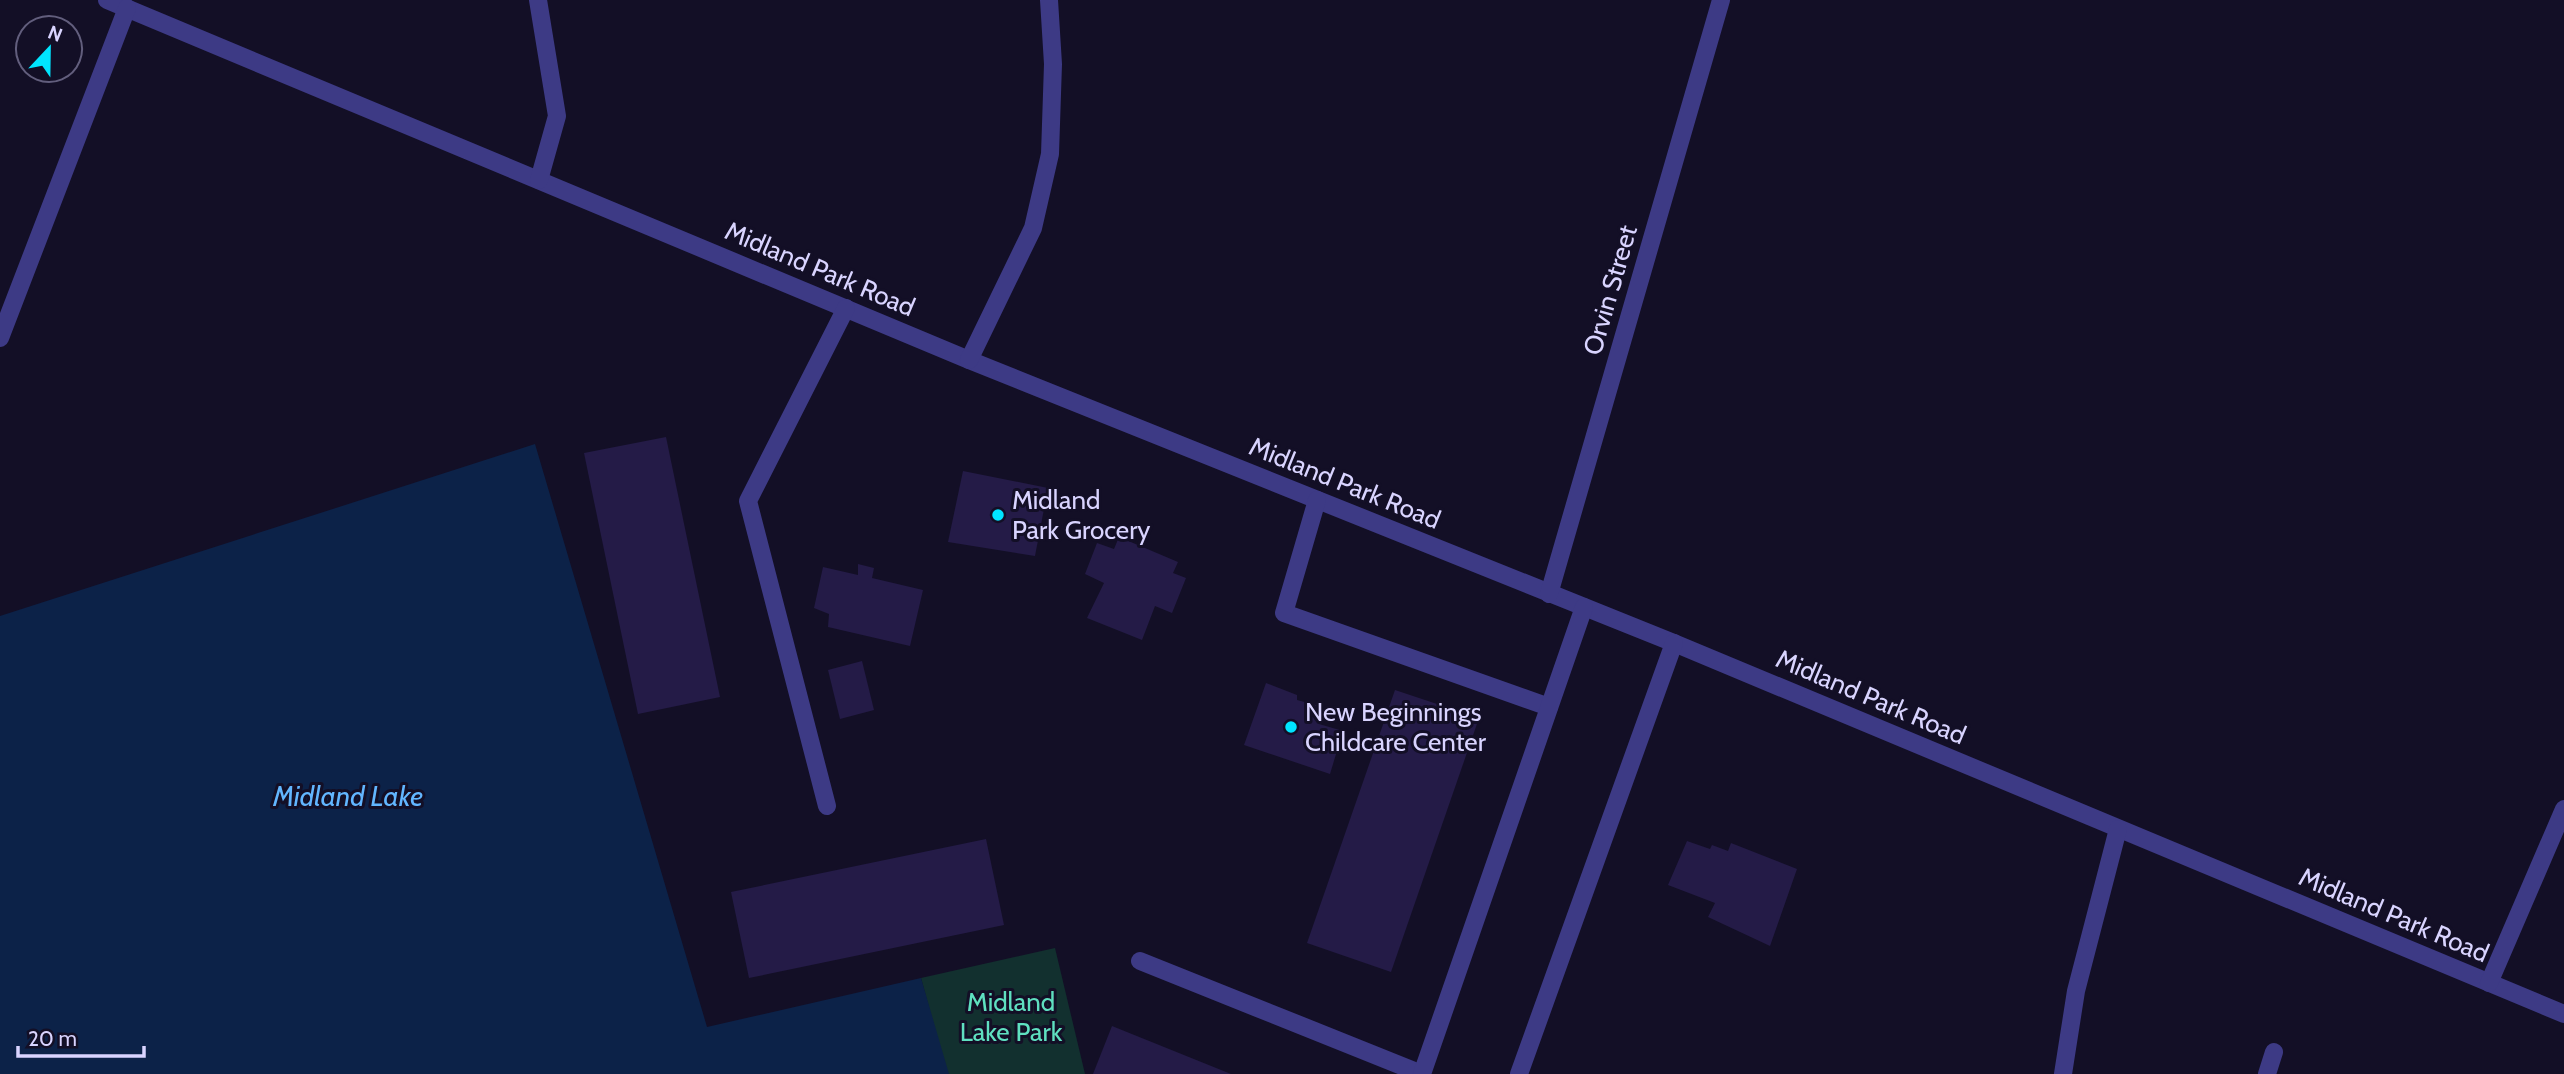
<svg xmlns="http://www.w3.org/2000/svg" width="2564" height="1074" font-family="Cabin,sans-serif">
<rect width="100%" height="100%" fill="#130f26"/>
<!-- green -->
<path fill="#12302f" d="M1055,948L1085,1074H947L921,978Z"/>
<!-- water -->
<path fill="#0c2248" d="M535,444L707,1027L921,978L949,1074H0V616Z"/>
<!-- building -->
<g fill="#241b47">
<path d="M666,437L720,697L638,714L584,453Z"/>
<path d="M963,471L1048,488L1035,556L948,542Z"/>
<path d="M1119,537L1178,562L1173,573L1186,578L1172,613L1155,606L1142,640L1087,618L1104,583L1085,574L1097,543L1114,549Z"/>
<path d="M858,564L874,568L872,578L923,590L910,646L828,627L829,614L814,608L823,567L858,575Z"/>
<path d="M862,661L874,710L840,719L828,670Z"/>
<path d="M1266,683L1297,695V700L1323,707L1319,724L1343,731L1330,774L1244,745Z"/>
<path d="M1395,690L1479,718L1391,972L1307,943Z"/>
<path d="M986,839L1004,925L749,978L731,892Z"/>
<path d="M1687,841L1710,849L1712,845L1728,851L1731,843L1797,869L1770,946L1708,917L1715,903L1668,885Z"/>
<path d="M1112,1026L1231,1074H1093Z"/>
</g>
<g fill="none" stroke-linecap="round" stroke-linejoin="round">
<!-- minor -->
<g stroke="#3d3a85" stroke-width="18">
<path d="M107,0L969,360L1674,643L2564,1014"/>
<path d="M538,0L557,116L539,180"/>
<path d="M0,338L127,8"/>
<path d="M969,360L1033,228L1050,154L1053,64L1049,0"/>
<path d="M1317,500L1284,613L1549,707"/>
<path d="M1549,594L1721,0"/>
<path d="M827,806L748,501L846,308"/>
<path d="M1140,961L1422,1074"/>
<path d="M2489,983L2564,809"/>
<path d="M1422,1074L1584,607"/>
<path d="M1519,1074L1674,643"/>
<path d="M2063,1074L2076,991L2118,829"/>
<path d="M2267,1074L2274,1052"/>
</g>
</g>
<!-- markers -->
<g fill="#00e5ff" stroke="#130f26" stroke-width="2.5">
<circle cx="998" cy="515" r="7"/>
<circle cx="1291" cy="727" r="7"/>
</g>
<g text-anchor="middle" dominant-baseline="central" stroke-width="6" stroke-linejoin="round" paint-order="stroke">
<!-- street labels -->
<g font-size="26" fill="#d9d4ff" stroke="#130f26">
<text transform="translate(820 269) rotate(23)">Midland Park Road</text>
<text transform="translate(1610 290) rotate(-74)">Orvin Street</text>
<text transform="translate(1345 483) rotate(22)">Midland Park Road</text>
<text transform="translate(1871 697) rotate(23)">Midland Park Road</text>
<text transform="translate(2394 915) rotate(23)">Midland Park Road</text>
</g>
<!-- poi labels -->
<g font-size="26" fill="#d9d4ff" stroke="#130f26" text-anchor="start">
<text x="1012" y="500">Midland<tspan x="1012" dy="30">Park Grocery</tspan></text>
<text x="1305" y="712">New Beginnings<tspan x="1305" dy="30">Childcare Center</tspan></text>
</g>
<!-- park labels -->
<g font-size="26" fill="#5fe0c0" stroke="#130f26">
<text x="1011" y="1002">Midland<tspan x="1011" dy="30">Lake Park</tspan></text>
</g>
<!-- water labels -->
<g font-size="28" font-style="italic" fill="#62b6ff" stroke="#130f26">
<text x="348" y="796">Midland Lake</text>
</g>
</g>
<!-- north arrow -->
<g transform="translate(49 49) rotate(22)"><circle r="33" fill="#130f26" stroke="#625e7d" stroke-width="2"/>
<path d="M0-5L12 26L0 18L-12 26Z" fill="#00e5ff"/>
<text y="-10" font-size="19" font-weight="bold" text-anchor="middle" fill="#d9d4ff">N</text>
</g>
<!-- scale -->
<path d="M18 1046v10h126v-10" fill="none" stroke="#d9d4ff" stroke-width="3.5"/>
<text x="28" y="1046" font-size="21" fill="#d9d4ff" stroke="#130f26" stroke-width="5" paint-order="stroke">20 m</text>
</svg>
